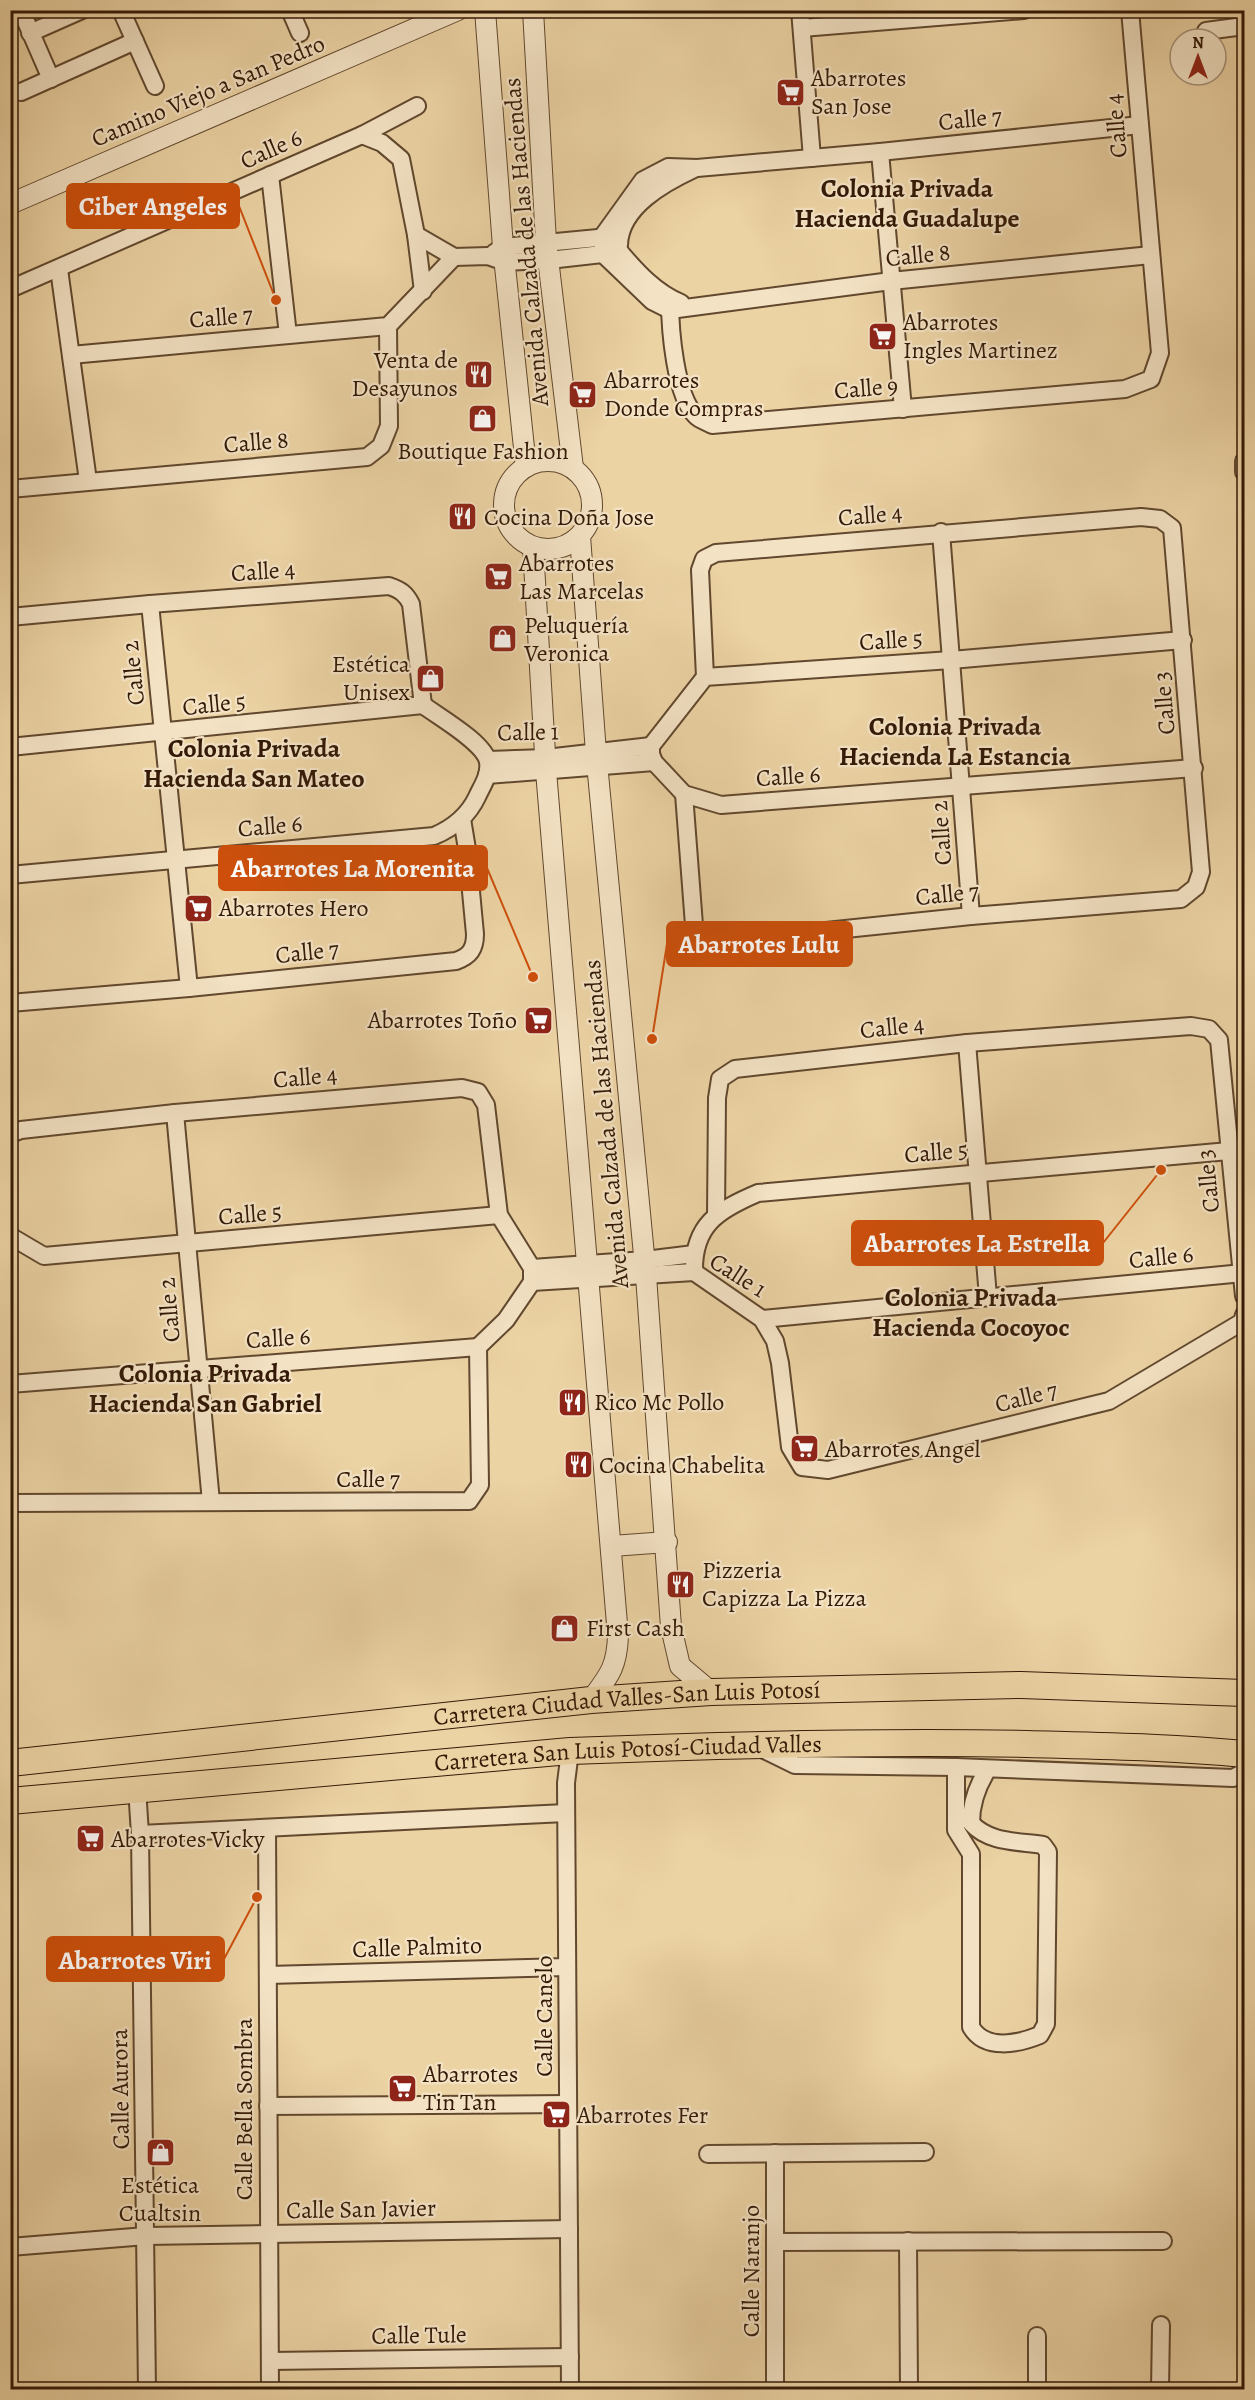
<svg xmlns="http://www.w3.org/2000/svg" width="1255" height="2400" font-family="Alegreya,serif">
<rect width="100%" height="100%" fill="#ecd3a4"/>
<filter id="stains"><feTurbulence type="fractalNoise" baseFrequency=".00333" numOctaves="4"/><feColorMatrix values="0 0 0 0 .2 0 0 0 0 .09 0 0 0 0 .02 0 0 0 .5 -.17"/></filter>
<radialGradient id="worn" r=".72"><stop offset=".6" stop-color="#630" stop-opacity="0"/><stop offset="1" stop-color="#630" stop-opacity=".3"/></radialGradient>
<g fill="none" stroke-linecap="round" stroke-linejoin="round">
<defs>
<g id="minor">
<path d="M21,10L51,79"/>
<path d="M121,10L155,86"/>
<path d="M290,10L300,33"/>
<path d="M800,10L812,158"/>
<path d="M802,28L1024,10"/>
<path d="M1206,31L1244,26"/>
<path d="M30,33L82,10"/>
<path d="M21,92L135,41"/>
<path d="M1140,125L880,152L697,168L668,167L643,180L602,237L604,255L652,301L670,310L891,281L1151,255"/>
<path d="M362,135L382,143L401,159L416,235L423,291"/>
<path d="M880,152L903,409"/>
<path d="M270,175L288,335"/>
<path d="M416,235L454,257L488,256L505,262L549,260L620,252"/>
<path d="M619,245C620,207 664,183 694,169"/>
<path d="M620,252C637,272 656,293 681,303"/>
<path d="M494,253L503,247L619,236"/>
<path d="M59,269L88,481"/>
<path d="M10,289L362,135L417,106"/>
<path d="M670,300C670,329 675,396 696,416C700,420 707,422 712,425L1125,389L1151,379L1160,353L1130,10"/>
<path d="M71,355L388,326L454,257"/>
<path d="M1244,461V472"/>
<path d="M10,489L367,457L381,446L389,426L388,326"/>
<path d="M941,532L971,916"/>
<path d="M150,604L189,988"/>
<path d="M10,617L150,604L389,586C401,590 406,594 411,604L423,705"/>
<path d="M1183,640L951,660L705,677L651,746V754L654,762L684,794L721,805L1194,768"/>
<path d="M10,747L423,705"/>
<path d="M488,760L546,758L651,746"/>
<path d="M487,775L654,762"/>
<path d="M684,794L694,925L700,938L720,942L971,916L1181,899L1196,887L1201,872L1172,528L1160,519L1141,517L716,553L704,559L700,570L705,677"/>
<path d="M10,875L434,836C453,828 468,816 477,797C482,786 490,775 488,762C485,743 439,717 423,705"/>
<path d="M10,1003L189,988L456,961C470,956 475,949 475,934L467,849L462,819"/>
<path d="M967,1043L988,1297"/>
<path d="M175,1113L211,1502"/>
<path d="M10,1134L21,1130L175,1113L462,1088L478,1092L486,1105L499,1215L532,1268"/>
<path d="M716,1216L717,1098L720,1079L735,1069L967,1043L1191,1026L1209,1029L1219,1040L1244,1296"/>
<path d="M10,1236L44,1256L499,1215"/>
<path d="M532,1268L645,1260L694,1254"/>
<path d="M694,1272C693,1225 718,1210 758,1193L1229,1151"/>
<path d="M532,1282L694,1272L762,1319L775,1341L780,1363L790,1447L802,1467L828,1470L1109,1401L1242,1322L1244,1315"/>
<path d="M762,1319L1243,1273"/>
<path d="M10,1384L478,1347"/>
<path d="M10,1503L469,1501L480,1485L478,1347L506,1320L532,1282V1268"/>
<path d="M760,1748L795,1765L956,1767L1233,1778L1244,1772"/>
<path d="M570,1751L566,1783L570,2390"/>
<path d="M956,1767V1830L971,1854V2027C985,2051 1018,2044 1040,2035L1046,2024L1048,1852L1043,1845C1017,1841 989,1843 971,1823C971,1802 977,1786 988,1769"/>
<path d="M137,1788L140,1834L147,2390"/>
<path d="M267,1828L270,2390"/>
<path d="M140,1834L566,1813"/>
<path d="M268,1975L567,1967"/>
<path d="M268,2106L568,2104"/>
<path d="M775,2153V2390"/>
<path d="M708,2154L925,2152"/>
<path d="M908,2241L909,2390"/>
<path d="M775,2242L1163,2241"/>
<path d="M10,2247L146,2236L569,2229"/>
<path d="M270,2361L570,2357"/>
<path d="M1037,2390V2336"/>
<path d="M1160,2390L1161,2325"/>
</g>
<g id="tertiary">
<path d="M485,10L503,247L526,467"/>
<path d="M533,10L546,242L573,468"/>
<path d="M10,204L458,10"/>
<circle cx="548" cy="505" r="44"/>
<path d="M580,536L596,753L646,1276L671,1627L680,1666L711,1692"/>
<path d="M533,547L546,771L618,1636C617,1667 609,1676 591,1700"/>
<path d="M612,1546L667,1542"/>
</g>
<g id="primary">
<path id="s1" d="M10,1763L591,1700L711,1692L1021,1685L1244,1693"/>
<path id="s2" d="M10,1801L570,1751C722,1745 875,1741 1027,1744C1100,1746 1172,1747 1244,1754"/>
</g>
</defs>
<!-- minor casing -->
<use href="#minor" stroke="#61482e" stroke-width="20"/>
<!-- tertiary casing -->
<use href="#tertiary" stroke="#61482e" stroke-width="22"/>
<!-- primary casing -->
<use href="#primary" stroke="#331906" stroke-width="28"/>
<!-- minor -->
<use href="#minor" stroke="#f3e2c4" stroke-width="16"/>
<!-- tertiary -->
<use href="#tertiary" stroke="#f3e2c4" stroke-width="20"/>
<!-- primary -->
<use href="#primary" stroke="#ecd3a4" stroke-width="26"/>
</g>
<!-- icons -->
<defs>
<symbol id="supermarket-square" viewBox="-11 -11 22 22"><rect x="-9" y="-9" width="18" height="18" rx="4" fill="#8f2418" stroke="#f3e2c4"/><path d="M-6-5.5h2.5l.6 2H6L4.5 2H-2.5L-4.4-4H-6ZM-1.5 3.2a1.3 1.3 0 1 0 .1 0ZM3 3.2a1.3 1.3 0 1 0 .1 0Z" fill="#fff"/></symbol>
<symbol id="restaurant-square" viewBox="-11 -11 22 22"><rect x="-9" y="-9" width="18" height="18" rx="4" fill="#8f2418" stroke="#f3e2c4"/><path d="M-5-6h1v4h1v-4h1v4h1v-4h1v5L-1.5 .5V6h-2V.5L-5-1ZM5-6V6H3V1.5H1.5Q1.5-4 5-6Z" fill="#fff"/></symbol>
<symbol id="shop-square" viewBox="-11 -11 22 22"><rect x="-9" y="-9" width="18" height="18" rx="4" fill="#8f2418" stroke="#f3e2c4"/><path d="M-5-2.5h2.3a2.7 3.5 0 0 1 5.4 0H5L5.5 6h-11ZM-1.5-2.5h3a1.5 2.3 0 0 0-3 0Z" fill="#fff"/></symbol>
</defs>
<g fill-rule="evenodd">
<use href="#supermarket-square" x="774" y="76" width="33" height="33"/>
<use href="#supermarket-square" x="866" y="320" width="33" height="33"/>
<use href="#restaurant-square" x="462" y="358" width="33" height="33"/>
<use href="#supermarket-square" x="566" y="378" width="33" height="33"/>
<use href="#shop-square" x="466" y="402" width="33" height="33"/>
<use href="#restaurant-square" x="446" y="500" width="33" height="33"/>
<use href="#supermarket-square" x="482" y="560" width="33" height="33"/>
<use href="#shop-square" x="486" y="622" width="33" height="33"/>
<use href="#shop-square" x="414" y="662" width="33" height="33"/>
<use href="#supermarket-square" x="182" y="892" width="33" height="33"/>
<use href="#supermarket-square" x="522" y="1004" width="33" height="33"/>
<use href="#restaurant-square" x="556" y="1386" width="33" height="33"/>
<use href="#supermarket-square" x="788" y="1432" width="33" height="33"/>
<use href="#restaurant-square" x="562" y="1448" width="33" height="33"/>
<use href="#restaurant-square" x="664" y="1568" width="33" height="33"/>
<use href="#shop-square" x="548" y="1612" width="33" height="33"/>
<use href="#supermarket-square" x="74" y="1822" width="33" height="33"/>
<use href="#supermarket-square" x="386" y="2072" width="33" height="33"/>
<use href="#supermarket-square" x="540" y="2098" width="33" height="33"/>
<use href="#shop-square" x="144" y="2136" width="33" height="33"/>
</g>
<g text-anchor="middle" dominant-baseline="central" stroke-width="4.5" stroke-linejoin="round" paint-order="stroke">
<!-- poi labels -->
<g font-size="24" fill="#331906" stroke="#f3e2c4" text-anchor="start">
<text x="811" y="78">Abarrotes<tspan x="811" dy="28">San Jose</tspan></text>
<text x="903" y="322">Abarrotes<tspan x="903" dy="28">Ingles Martinez</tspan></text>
<text x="458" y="360" text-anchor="end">Venta de<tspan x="458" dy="28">Desayunos</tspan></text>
<text x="604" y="380">Abarrotes<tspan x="604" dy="28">Donde Compras</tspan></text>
<text x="483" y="451" text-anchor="middle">Boutique Fashion</text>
<text x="484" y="517">Cocina Doña Jose</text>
<text x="519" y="563">Abarrotes<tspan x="519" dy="28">Las Marcelas</tspan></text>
<text x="524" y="625">Peluquería<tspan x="524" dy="28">Veronica</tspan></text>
<text x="410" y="664" text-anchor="end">Estética<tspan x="410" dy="28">Unisex</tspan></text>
<text x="219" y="908">Abarrotes Hero</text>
<text x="517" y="1020" text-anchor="end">Abarrotes Toño</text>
<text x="594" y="1402">Rico Mc Pollo</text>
<text x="825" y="1449">Abarrotes Angel</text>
<text x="599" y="1465">Cocina Chabelita</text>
<text x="702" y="1570">Pizzeria<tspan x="702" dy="28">Capizza La Pizza</tspan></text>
<text x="586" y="1628">First Cash</text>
<text x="111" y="1839">Abarrotes Vicky</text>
<text x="423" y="2074">Abarrotes<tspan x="423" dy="28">Tin Tan</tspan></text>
<text x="577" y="2115">Abarrotes Fer</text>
<text x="160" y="2185" text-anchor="middle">Estética<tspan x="160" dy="28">Cualtsin</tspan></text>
</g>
<!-- street labels -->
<g font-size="24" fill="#331906" stroke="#f3e2c4">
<text transform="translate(208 91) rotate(-23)">Camino Viejo a San Pedro</text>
<text transform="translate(970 119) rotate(-6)">Calle 7</text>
<text transform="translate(1116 126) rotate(-95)">Calle 4</text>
<text transform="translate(271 149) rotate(-24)">Calle 6</text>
<text transform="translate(526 242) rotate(-95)">Avenida Calzada de las Haciendas</text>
<text transform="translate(918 255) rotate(-6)">Calle 8</text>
<text transform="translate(221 317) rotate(-5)">Calle 7</text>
<text transform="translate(866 388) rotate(-5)">Calle 9</text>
<text transform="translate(256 442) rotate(-5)">Calle 8</text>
<text transform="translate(870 515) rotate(-5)">Calle 4</text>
<text transform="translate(263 571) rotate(-4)">Calle 4</text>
<text transform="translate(891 640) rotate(-4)">Calle 5</text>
<text transform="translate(133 673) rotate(-96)">Calle 2</text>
<text transform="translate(1164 703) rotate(-95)">Calle 3</text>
<text transform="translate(214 704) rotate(-6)">Calle 5</text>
<text transform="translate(528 732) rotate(-1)">Calle 1</text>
<text transform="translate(788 776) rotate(-4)">Calle 6</text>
<text transform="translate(270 826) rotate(-5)">Calle 6</text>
<text transform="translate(941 833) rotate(-94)">Calle 2</text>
<text transform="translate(947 894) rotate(-6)">Calle 7</text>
<text transform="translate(307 952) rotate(-6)">Calle 7</text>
<text transform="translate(892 1027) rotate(-6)">Calle 4</text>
<text transform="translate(305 1077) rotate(-5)">Calle 4</text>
<text transform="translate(606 1124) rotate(-95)">Avenida Calzada de las Haciendas</text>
<text transform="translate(936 1152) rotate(-5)">Calle 5</text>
<text transform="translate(1208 1181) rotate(-96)">Calle 3</text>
<text transform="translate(250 1214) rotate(-5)">Calle 5</text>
<text transform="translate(1161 1257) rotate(-6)">Calle 6</text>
<text transform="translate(738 1275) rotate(32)">Calle 1</text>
<text transform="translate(169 1310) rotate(-95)">Calle 2</text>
<text transform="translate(278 1338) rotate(-4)">Calle 6</text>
<text transform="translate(1026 1397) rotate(-14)">Calle 7</text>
<text x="368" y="1479">Calle 7</text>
<text stroke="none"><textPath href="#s1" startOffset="620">Carretera Ciudad Valles-San Luis Potosí</textPath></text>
<text stroke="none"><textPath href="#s2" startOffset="620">Carretera San Luis Potosí-Ciudad Valles</textPath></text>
<text transform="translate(417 1947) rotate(-2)">Calle Palmito</text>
<text transform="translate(544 2016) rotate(-90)">Calle Canelo</text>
<text transform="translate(120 2089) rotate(-91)">Calle Aurora</text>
<text transform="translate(244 2109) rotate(-90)">Calle Bella Sombra</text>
<text transform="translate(361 2209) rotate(-1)">Calle San Javier</text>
<text transform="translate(751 2271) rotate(-90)">Calle Naranjo</text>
<text transform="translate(419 2335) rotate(-1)">Calle Tule</text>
</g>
<!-- neighbourhood labels -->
<g font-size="26" font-weight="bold" fill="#331906" stroke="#f3e2c4">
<text x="907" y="188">Colonia Privada<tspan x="907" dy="30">Hacienda Guadalupe</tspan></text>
<text x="955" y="726">Colonia Privada<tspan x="955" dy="30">Hacienda La Estancia</tspan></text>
<text x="254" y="748">Colonia Privada<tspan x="254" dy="30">Hacienda San Mateo</tspan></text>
<text x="971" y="1297">Colonia Privada<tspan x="971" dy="30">Hacienda Cocoyoc</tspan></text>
<text x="205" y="1373">Colonia Privada<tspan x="205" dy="30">Hacienda San Gabriel</tspan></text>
</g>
</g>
<!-- callouts -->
<path fill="none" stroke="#cd4f0b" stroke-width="2" d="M276 300L239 206M533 977L487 868M652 1039L667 944M1161 1170L1103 1243M257 1897L224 1959"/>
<g fill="#cd4f0b" stroke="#f3e2c4" stroke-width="2">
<circle cx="276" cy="300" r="6"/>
<circle cx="533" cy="977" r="6"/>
<circle cx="652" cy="1039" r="6"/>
<circle cx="1161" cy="1170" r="6"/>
<circle cx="257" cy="1897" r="6"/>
</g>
<g fill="#cd4f0b" stroke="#cd4f0b" stroke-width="2">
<rect x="67" y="184" width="172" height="44" rx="6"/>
<rect x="219" y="846" width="268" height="44" rx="6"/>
<rect x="667" y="922" width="185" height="44" rx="6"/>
<rect x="852" y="1221" width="251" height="44" rx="6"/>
<rect x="47" y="1937" width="177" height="44" rx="6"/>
</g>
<g font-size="26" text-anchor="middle" font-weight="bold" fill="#fff">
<text x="153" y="215">Ciber Angeles</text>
<text x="353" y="877">Abarrotes La Morenita</text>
<text x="759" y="953">Abarrotes Lulu</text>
<text x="977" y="1252">Abarrotes La Estrella</text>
<text x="135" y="1969">Abarrotes Viri</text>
</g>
<!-- margin -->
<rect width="1255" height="2400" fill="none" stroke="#ecd3a4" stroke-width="36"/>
<rect x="12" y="12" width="1231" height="2376" fill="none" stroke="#331906" stroke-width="3"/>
<rect x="18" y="18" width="1219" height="2364" fill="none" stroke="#331906" stroke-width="1.5"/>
<!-- north arrow -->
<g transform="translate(1198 57)"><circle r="28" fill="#f3e2c4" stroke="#a69278" stroke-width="1.5"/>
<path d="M0-4.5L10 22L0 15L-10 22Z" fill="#8f2418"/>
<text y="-9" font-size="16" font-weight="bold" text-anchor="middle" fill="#331906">N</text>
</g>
<rect width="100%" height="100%" filter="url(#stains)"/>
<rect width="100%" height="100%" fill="url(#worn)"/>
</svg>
